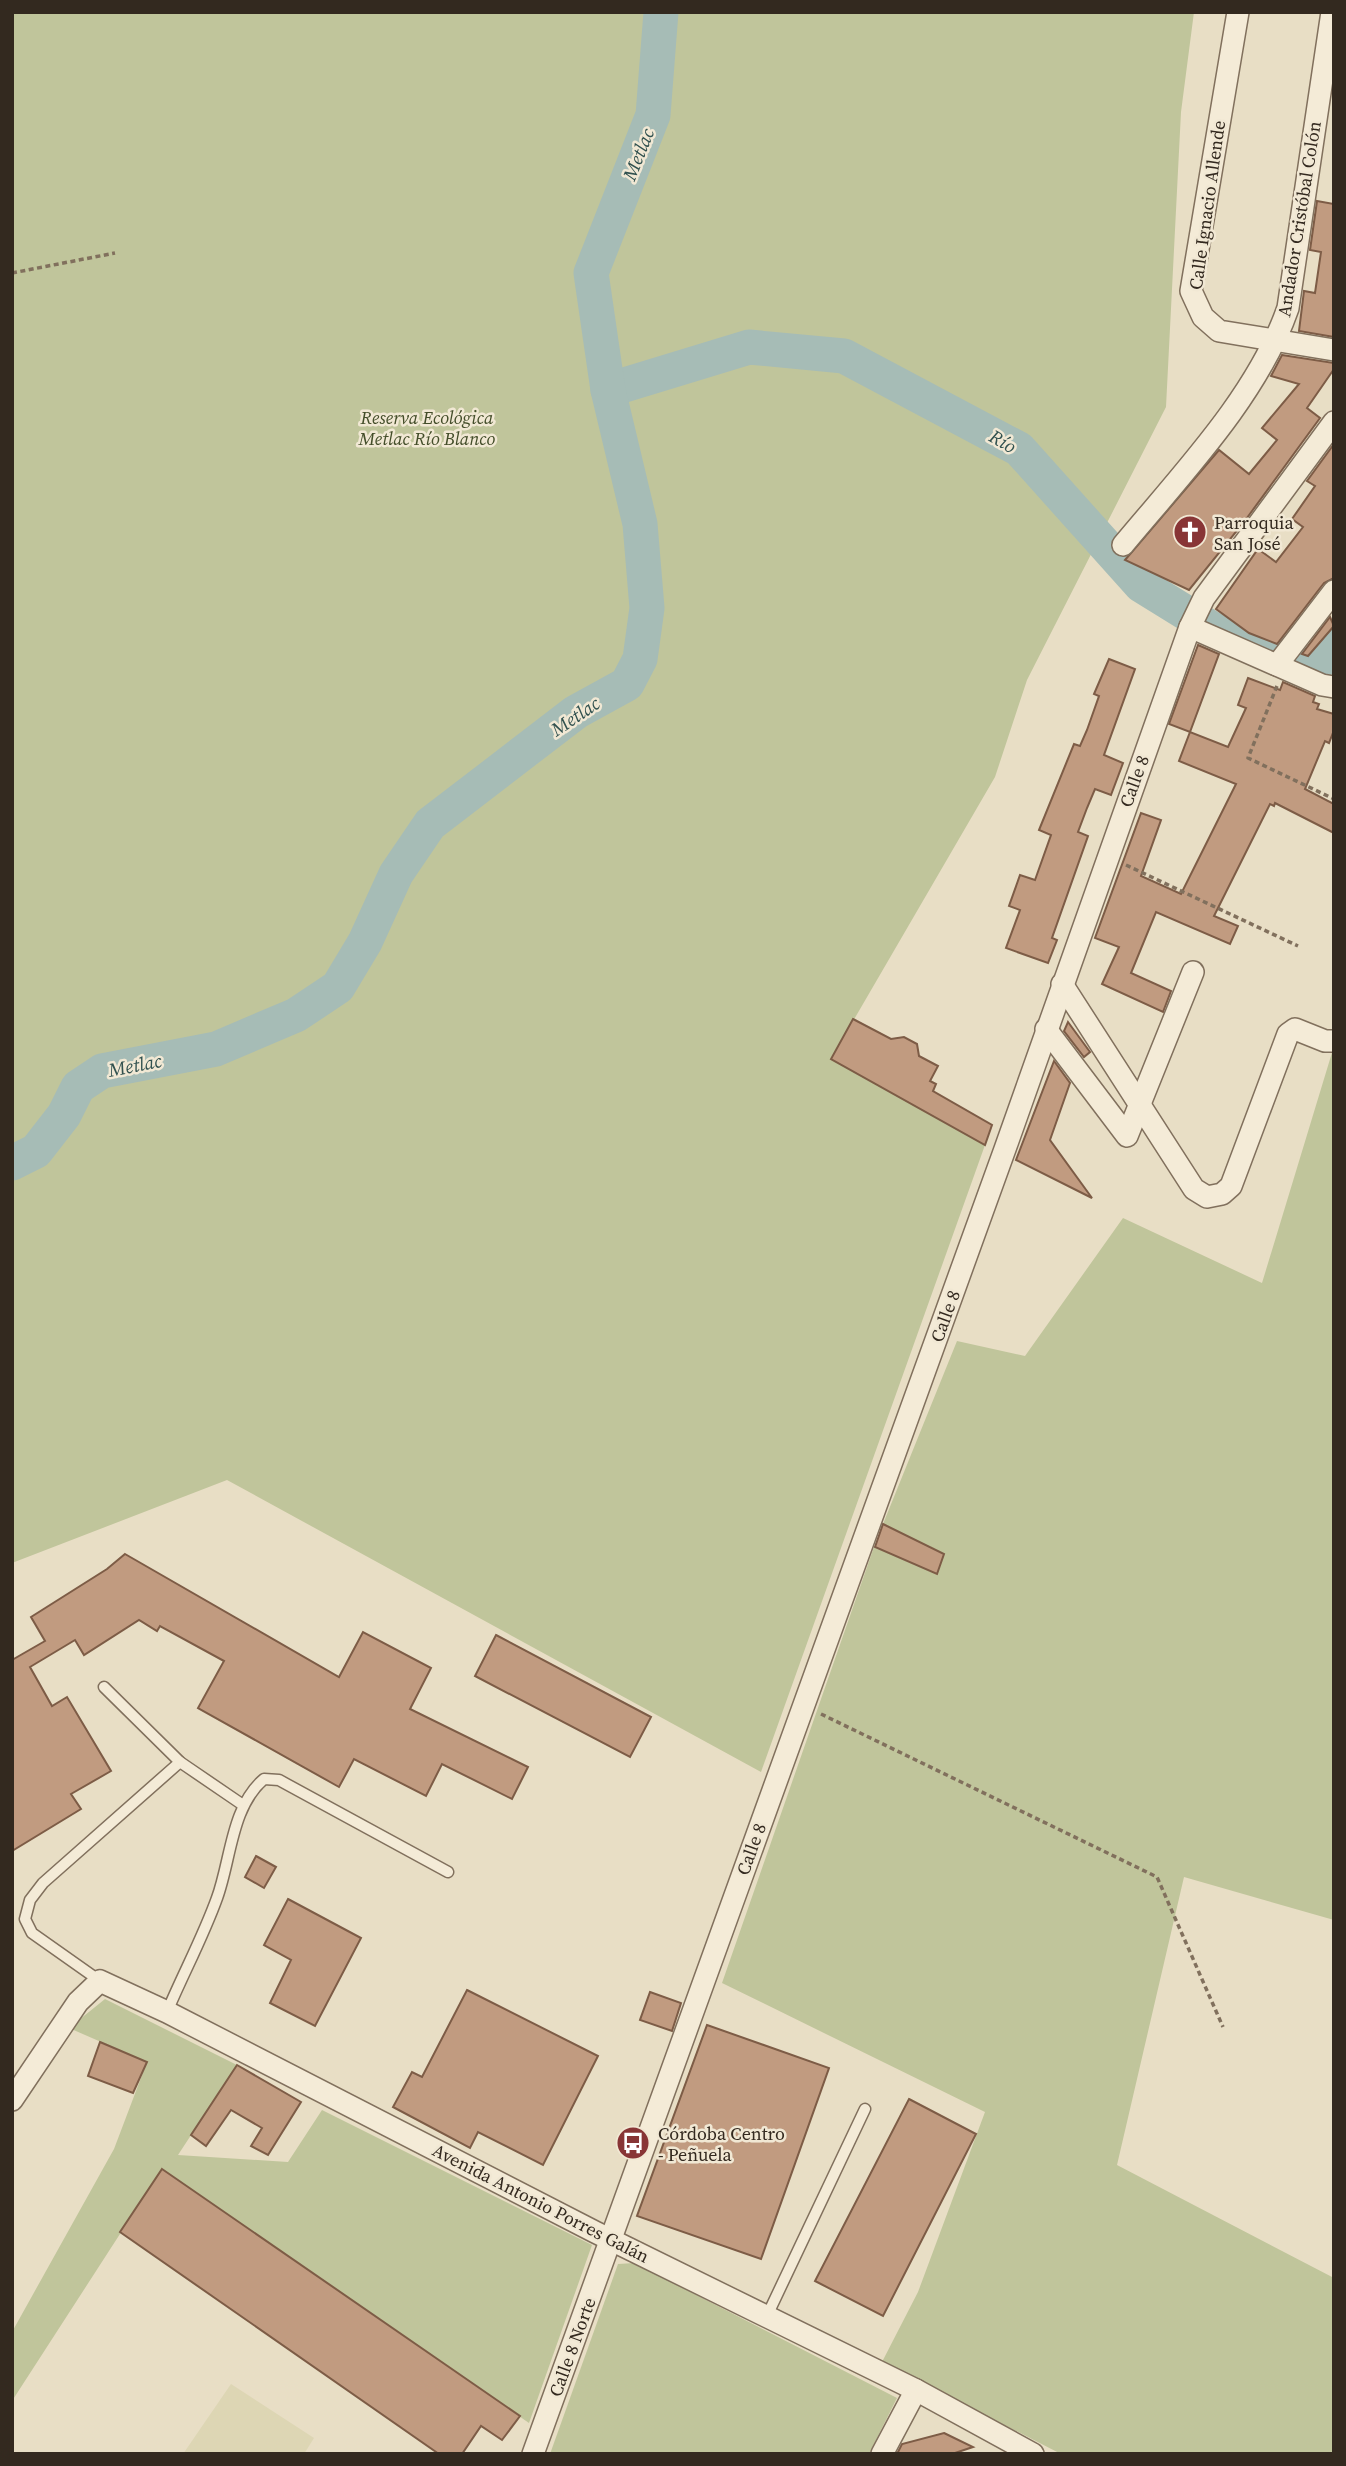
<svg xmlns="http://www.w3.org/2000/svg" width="1346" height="2466" font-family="'Source Serif 4',serif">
<rect width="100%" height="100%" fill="#e8dec5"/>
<!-- farmland -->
<path fill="#ddd6b4" d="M231,2384L314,2438L304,2454H183Z"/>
<!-- green -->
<g fill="#c0c59b">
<path d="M12,12H1194L1181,112L1166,407L1027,680L995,777L831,1059L985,1145L761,1772L227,1480L12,1563Z"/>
<path d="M1334,1046V1920L1184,1877L1117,2165L1334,2278V2454H1061L882,2362L918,2292L985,2112L722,1983L874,1547L936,1574L944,1554L883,1524L957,1341L1025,1356L1123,1218L1262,1283Z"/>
<path d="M105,1999L237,2065L178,2155L288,2162L322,2110L592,2245L529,2423L162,2169L12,2401V2332L114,2149L147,2062L69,2028Z"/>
<path d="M634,2263L897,2398L869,2454H550L618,2264Z"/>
</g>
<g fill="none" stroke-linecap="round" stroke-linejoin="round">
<!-- river -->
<g stroke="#a6bcb6" stroke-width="35">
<path d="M608,390L749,347L844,356L1019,449L1141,585L1217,632L1314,668L1334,645"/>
<path d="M12,1163L36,1151L64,1115L78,1087L102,1071L216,1049L296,1015L338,987L365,942L396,874L430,824L576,712L627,684L640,659L647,608L640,524L608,390L591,273L653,115L661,12"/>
</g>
</g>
<!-- building -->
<g fill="#c19b80" stroke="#7d5c46" stroke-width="2">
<path d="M1317,201L1334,204V337L1299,331L1304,291L1315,293L1321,252L1310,250Z"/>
<path d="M1282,355L1334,363V369L1307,408L1320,418L1244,522L1189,590L1125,560L1219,450L1249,474L1277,440L1262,428L1299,384L1271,376Z"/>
<path d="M1334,444V578L1324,583L1277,644L1249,633L1216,609L1258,549L1276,562L1303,527L1292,519L1315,486L1307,481Z"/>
<path d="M1330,617L1334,626L1308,656L1302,654Z"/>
<path d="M1198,645L1219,654L1190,732L1169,724Z"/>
<path d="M1109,659L1135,669L1104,755L1123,763L1111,795L1095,789L1087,808L1078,832L1088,836L1052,938L1057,940L1048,963L1006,948L1020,910L1009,906L1020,875L1035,880L1051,835L1039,830L1074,744L1080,746L1087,730L1099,696L1094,694Z"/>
<path d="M1248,678L1280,690L1283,682L1315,696L1313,702L1319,704L1317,709L1334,714V730L1329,743L1325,741L1305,789L1334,804V833L1275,803L1274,806L1270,804L1214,916L1238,926L1230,944L1156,912L1131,973L1171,991L1163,1012L1102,984L1119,947L1095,938L1141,813L1161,820L1141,876L1181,894L1236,784L1179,761L1190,732L1228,747L1246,708L1238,705Z"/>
<path d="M853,1019L891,1039L904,1037L917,1044L919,1056L938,1066L930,1081L936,1084L933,1091L992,1125L985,1145L831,1059Z"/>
<path d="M1068,1022L1090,1052L1084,1057L1064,1031Z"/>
<path d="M1054,1061L1070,1083L1050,1140L1092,1198L1016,1160Z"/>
<path d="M883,1524L944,1554L937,1574L875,1547Z"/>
<path d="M125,1554L339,1677L363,1632L431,1668L410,1709L528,1767L512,1799L442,1764L426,1796L354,1759L339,1787L198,1708L224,1661L160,1626L157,1631L139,1620L84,1655L75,1640L30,1667L52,1706L67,1697L111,1771L71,1794L81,1809L12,1851V1660L45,1641L31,1617L107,1569Z"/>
<path d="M496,1635L651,1717L630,1757L475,1676Z"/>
<path d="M256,1856L276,1867L264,1888L245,1877Z"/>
<path d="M288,1899L361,1938L315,2026L270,2003L291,1960L264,1945Z"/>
<path d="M467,1990L598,2056L543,2165L478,2132L470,2148L393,2107L412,2072L422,2077Z"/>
<path d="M650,1992L681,2003L672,2031L640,2020Z"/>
<path d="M707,2025L829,2068L761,2259L637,2216Z"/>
<path d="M100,2042L147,2062L133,2093L88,2076Z"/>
<path d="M237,2065L301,2102L268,2155L251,2146L262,2128L231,2110L206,2146L191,2135Z"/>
<path d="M909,2099L976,2134L883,2316L815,2281Z"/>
<path d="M162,2169L520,2416L502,2440L481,2426L462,2454H439L120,2232Z"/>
<path d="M944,2433L973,2447L952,2454H897L902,2444Z"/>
</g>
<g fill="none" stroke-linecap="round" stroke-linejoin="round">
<defs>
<g id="service">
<path d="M104,1687L180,1762L243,1805"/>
<path d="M100,1981L32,1933L25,1919L30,1900L43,1883L180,1762"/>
<path d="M167,2012C183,1974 203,1937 217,1898C231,1860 231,1807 264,1779L279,1780L448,1872"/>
<path d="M766,2318L865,2109"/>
</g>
<g id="minor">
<path d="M1238,12L1191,291L1203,317L1219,331L1334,350"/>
<path d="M1123,545C1182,474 1258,395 1288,308L1332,12"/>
<path d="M1190,627L1322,685L1334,687"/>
<path d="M1277,665L1334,591"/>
<path d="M1062,984L1194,1189L1207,1197L1222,1194L1231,1186L1288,1034L1295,1029L1325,1041H1334"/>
<path d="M1046,1029L1127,1136L1193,972"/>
<path d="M12,2100L78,2002L100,1981L167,2012L595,2232L916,2390L1033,2454"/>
<path d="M533,2454L1005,1149L1190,627L1204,598L1334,422"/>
<path d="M882,2454L916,2390"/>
</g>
</defs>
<!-- service casing -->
<use href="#service" stroke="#81705d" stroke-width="13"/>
<!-- minor casing -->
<use href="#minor" stroke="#81705d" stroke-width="24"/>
<!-- path -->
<g stroke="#81705d" stroke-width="3.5" stroke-dasharray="5 3.5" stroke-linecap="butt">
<path d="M12,273L115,253"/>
<path d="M1277,686L1248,758L1334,799"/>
<path d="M1126,865L1298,946"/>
<path d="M821,1714L1157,1877L1223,2027"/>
</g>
<!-- service -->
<use href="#service" stroke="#f4ebd7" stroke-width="10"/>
<!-- minor -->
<use href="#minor" stroke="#f4ebd7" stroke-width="21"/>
</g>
<!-- icons -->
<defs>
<symbol id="church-disc" viewBox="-11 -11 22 22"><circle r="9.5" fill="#883536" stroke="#f1e8d4"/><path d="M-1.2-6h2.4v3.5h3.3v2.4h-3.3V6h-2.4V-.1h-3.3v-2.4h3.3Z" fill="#fff"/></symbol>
<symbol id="bus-disc" viewBox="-11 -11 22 22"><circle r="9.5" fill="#883536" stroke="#f1e8d4"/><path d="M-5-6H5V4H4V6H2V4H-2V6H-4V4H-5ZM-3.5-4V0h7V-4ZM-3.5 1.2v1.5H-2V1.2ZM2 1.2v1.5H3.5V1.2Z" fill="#fff"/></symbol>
</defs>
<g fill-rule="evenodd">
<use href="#church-disc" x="1171" y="513" width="38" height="38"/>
<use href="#bus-disc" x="614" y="2124" width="38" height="38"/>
</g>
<g text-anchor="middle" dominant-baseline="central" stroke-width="5" stroke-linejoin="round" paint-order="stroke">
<!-- street labels -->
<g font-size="18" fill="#33291f" stroke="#f1e8d4">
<text transform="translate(1207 205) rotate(-82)">Calle Ignacio Allende</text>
<text transform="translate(1299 219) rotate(-81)">Andador Cristóbal Colón</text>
<text transform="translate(1134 781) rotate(-70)">Calle 8</text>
<text transform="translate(945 1316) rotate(-70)">Calle 8</text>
<text transform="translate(751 1849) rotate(-70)">Calle 8</text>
<text transform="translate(541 2203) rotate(27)">Avenida Antonio Porres Galán</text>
<text transform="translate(572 2347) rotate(-70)">Calle 8 Norte</text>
</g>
<!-- park labels -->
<g font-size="18" font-style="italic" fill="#434d29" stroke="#f1e8d4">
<text x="427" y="417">Reserva Ecológica<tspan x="427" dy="21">Metlac Río Blanco</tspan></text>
</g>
<!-- poi labels -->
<g font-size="18" fill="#33291f" stroke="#f1e8d4" text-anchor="start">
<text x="1214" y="522">Parroquia<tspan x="1214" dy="21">San José</tspan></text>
<text x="658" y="2133">Córdoba Centro<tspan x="658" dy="21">- Peñuela</tspan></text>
</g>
<!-- water labels -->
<g font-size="19" font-style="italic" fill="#31514f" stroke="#f1e8d4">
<text transform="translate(638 154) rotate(-68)">Metlac</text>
<text transform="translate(1003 441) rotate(30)">Río</text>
<text transform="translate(575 716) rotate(-34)">Metlac</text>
<text transform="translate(135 1065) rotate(-11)">Metlac</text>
</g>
</g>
<!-- border -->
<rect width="1346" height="2466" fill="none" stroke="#33291f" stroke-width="28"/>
</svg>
